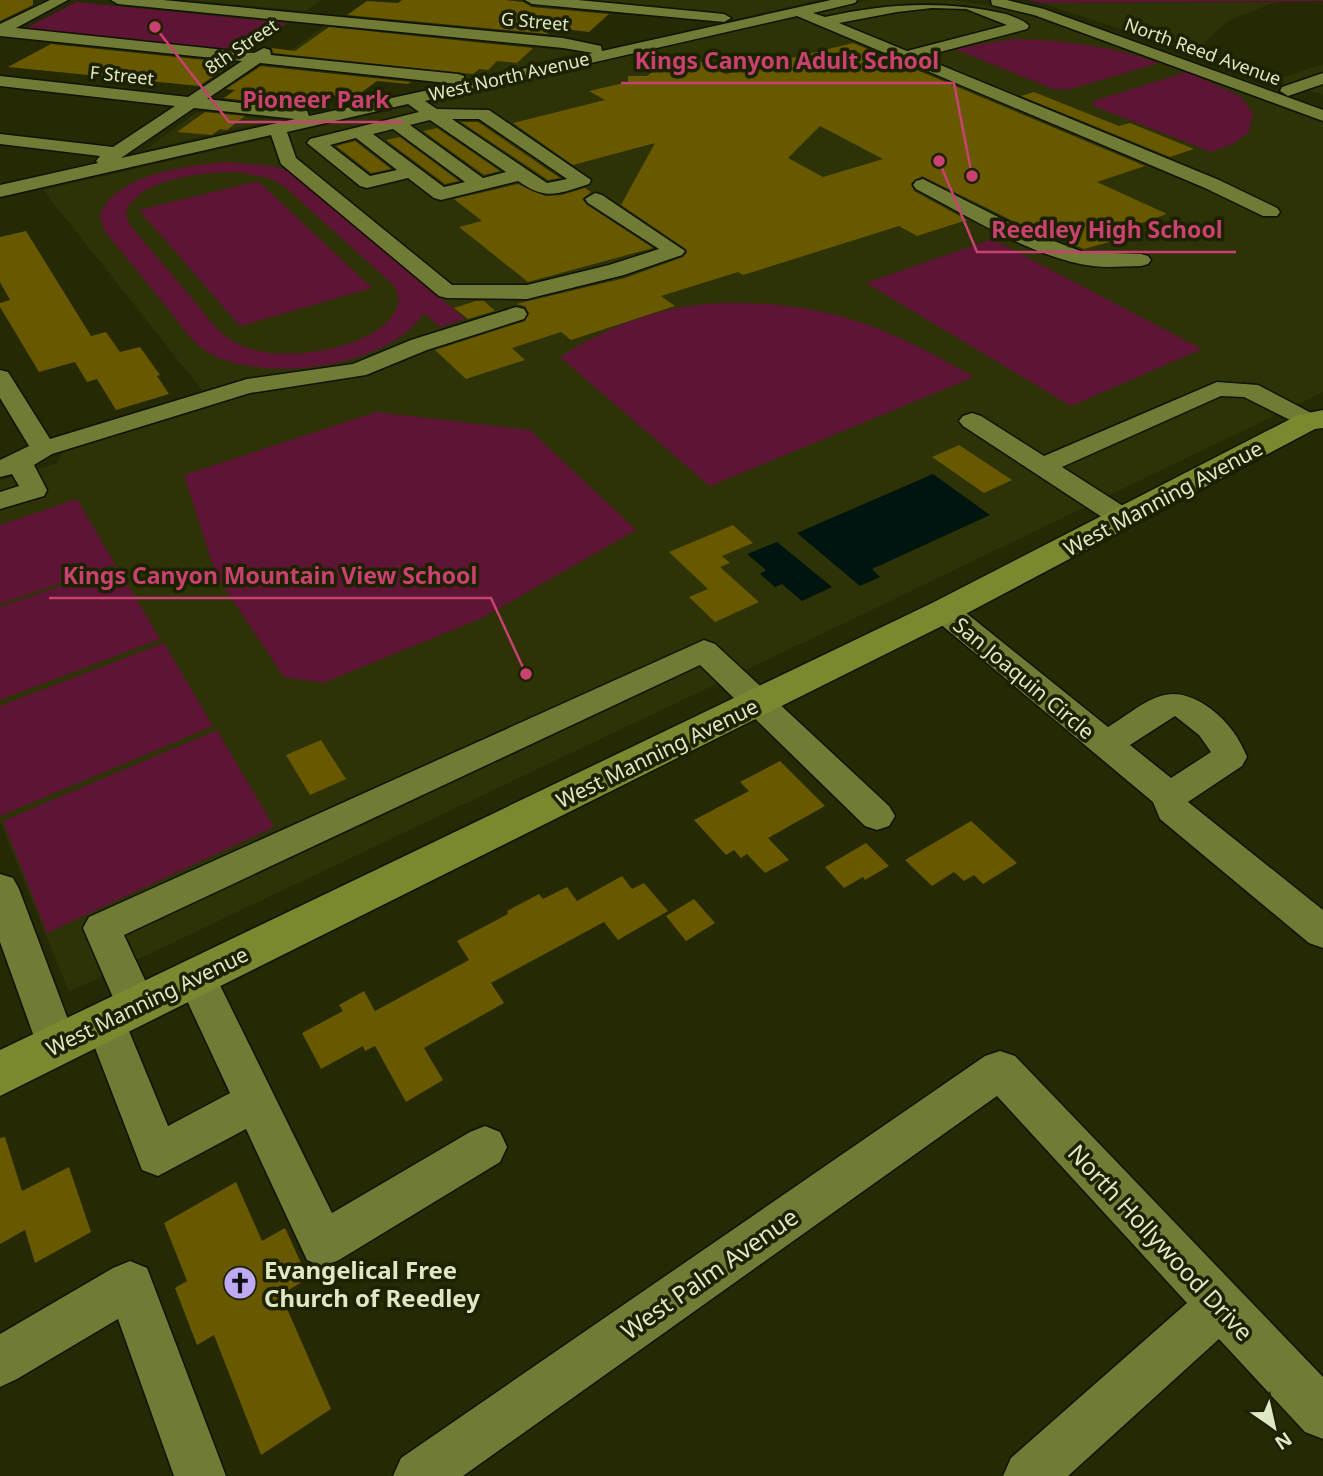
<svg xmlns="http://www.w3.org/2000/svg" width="1323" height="1476" font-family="'Noto Sans',sans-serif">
<rect width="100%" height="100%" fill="#252a04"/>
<!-- built -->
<g fill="#2d3306">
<path d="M189,0H321L305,11Z"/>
<path d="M532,0H819L736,19Z"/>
<path d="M870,0H954L1019,10L1323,121V392L878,607L69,992L0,821V481L58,463L64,448L205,394L43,190Z"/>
<path d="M1276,2L1228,21L1205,42L1203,56L1041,3Z"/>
<path d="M323,27L569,51L573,54L463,80L277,60Z"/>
<path d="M1323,64V95L1274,80Z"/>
<path d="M197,112L270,119L273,121L145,150Z"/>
</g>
<!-- green -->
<g fill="#5d1435" fill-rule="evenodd">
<path d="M1028,0H1323V1L1041,3Z"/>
<path d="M76,2L287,23L239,56L17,33Z"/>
<path d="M1013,39C1064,40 1111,46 1159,63L1067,90L1053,89L955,49Z"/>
<path d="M1187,72L1240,96L1253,113L1249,132L1233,144L1211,152L1094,106L1093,101Z"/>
<path d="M227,162L274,166L298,175L465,319L440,327L424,313C388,369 256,386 203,349C189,339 179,322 168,309C147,283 125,256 104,230L100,215C115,174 189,165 227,162ZM236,172L269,178L284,186L391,283L396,289L399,301C393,325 369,337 348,344C313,355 259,361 228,338C215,329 205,314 195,302C173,276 151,250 129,224L126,213C137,178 205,172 236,172Z"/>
<path d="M258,181L372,288L240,326L139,210Z"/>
<path d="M992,239L1202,349L1071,406L866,283Z"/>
<path d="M723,303C826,301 886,326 974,377L710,486L560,357C614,323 659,306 723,303Z"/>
<path d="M376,412L530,430L636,530L482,618L323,683L284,677L216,575L184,475Z"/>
<path d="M77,499L115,564L0,604V525Z"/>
<path d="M117,566L160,639L0,700V607Z"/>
<path d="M164,643L213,726L0,816V706Z"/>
<path d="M217,730L274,827L47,933L3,821Z"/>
</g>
<!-- water -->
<g fill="#001510">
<path d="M933,474L990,515L872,569L880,577L860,586L797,533Z"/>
<path d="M777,542L832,587L802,601L782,584L775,587L760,574L766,570L747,554Z"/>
</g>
<!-- building -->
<g fill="#685800" fill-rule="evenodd">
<path d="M0,0H33V5L0,21Z"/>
<path d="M402,0H506L523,2L532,7L609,14L589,32L564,29L551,30L547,34L347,15L367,1L398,3Z"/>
<path d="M329,27L533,48L517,63L497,61L488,70L479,69L473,74L273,53L272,48L295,51Z"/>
<path d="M853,43L1145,166L1097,182L1167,214L1111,234L1120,239L1084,249L1051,235L1031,230L922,176L911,183L914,191L967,220L917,236L899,226L743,275L738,272L661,296L675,306L571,340L561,332L512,348L525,360L466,379L435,350L525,321L529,313L525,306L516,304L625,278L683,257L687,253L686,249L621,205L655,143L573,165L513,123L605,100L589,91L628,82V76H647L665,62L699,61L726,74ZM820,126L883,159L823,177L788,158Z"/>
<path d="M51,44L234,63L199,86L8,67Z"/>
<path d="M261,66L411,82L408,84L377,81L354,98L322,94L314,101L272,96L263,103L224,98L235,90L226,89Z"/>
<path d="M1034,92L1119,126L1130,123L1194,149L1170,157L1021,96Z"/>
<path d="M205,112L245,116L227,130L220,129L212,135L177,132Z"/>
<path d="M461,122H478L560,178L548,180Z"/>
<path d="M437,128L500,171L484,175L423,131Z"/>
<path d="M400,137L459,181L445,184L386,140Z"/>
<path d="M355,141L391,169L371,173L336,146Z"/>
<path d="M518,184L545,196L561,195L585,188L591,192L582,199L587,205L653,248L528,282L459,227L482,221L454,199Z"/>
<path d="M26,231L91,336L106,332L120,352L140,347L160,375L157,376L169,394L116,410L97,379L87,382L75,362L39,372L0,307V303L10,300L0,282V237Z"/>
<path d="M476,301H484L495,311L468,319L454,308Z"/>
<path d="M959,445L1012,480L984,493L932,457Z"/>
<path d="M733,525L753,543L722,556L730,563L720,567L759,602L715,622L689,597L708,589L669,552Z"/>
<path d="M321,740L346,779L310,795L286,755Z"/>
<path d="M780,761L825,806L768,838L789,860L765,873L747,854L741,858L734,850L726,855L694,820L749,791L740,782Z"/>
<path d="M971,821L1017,863L983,884L974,875L964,881L954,872L932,886L905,860Z"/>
<path d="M866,843L889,866L865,880L863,877L844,888L825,867Z"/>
<path d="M622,876L632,889L644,883L668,911L618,940L604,922L491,983L504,1003L424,1048L443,1080L406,1102L375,1046L365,1051L363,1046L321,1069L302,1033L343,1011L339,1005L364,991L375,1011L469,960L457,941L508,914L507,911L539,894L543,899L567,887L577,901Z"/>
<path d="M694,899L715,923L686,941L666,916Z"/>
<path d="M5,1137L22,1191L69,1167L91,1232L35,1263L25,1230L0,1244V1138Z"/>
<path d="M236,1182L262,1241L285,1228L308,1278L281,1295L331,1409L261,1455L214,1335L197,1345L175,1288L187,1281L164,1223Z"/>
</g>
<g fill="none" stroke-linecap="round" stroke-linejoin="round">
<defs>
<g id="minor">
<path d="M50,0H68L16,28L254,53L264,48L270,50L271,55L458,74L464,76V82L593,53L563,48L118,4L111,0H163L563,38L601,46L602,51L831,0H857L855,3L813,13L825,17C885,3 947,0 1006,14C1014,17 1024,20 1029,26L1027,29L921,57L1219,180L1277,208L1280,212L1277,216H1263L1205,188L797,16L425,101L437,109L489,110L591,180L589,184C557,194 547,201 518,181L441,200L434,198L408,178L367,188L360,186L307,143L310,139L419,112L408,104L287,132L296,158L452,285H527L609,265L659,249L588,203L585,199L595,193L602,195L685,251L682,255L624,275L527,299L447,298L439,296L281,164L271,135L0,197V185L98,163L96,161L100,156L0,144V134L113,147L175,106L0,86V76L188,97L242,61L0,36V24ZM932,8L966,9L1007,25L907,51L839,23L897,12ZM260,63L456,84L309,116L307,111L301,110L207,99ZM194,108L295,119L121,158ZM452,119H479L567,179L547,183ZM430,120L506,172L483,178L410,125ZM393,129L465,182L444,187L373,134ZM356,138L397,170L370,176L330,145Z"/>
<path d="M525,0H578L724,14L731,18L724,22L532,4Z"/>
<path d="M991,0H1007L1044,9L1323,110V121L1034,15L992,5Z"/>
<path d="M1323,73V84L1288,96L1280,91L1282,87Z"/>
<path d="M923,179L1022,229L1083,252L1141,254L1148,256L1151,260L1148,264L1141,266C1125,266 1108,268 1093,266C1035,259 968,216 916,189L913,185L916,181Z"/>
<path d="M516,307L524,309L527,314L524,319L427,350L366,375L250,393L52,454L34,465L47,490L44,496L0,509V492L19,486L12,474L0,477V460L29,446L0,398V370L8,372L50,439L247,379L353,364L411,340Z"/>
<path d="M1217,382L1258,385L1317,416L1321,421L1317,426L1308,429L1244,397L1221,396L1062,467L1134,513L1138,519L1134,525L1124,527L1114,525L963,426L959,421L963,416L972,413L981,416L1044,456Z"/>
<path d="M944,601L955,604L1108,727C1147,703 1167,677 1211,709C1228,722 1239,737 1247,757L1242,766L1188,802L1323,910V948L1309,943L1160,819L1153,802L933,618L929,611L933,604ZM1175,716L1199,735L1211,752L1171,778L1130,745Z"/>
<path d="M704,640L715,644L889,806L895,816L889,826L877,830L865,826L700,665L124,935L157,1006L151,1019L137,1024L124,1019L168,1126L230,1093L176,977L182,965L196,960L210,965L332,1213L470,1132L485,1126L500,1132L507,1147L500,1162L339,1260L323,1267L307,1260L246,1129L158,1176L142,1170L85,1022L91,1009L105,1004L118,1009L83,928L89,917Z"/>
<path d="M0,874L13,878L19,889L78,1046L72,1059L57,1065L42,1059L0,942Z"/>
<path d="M1000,1051L1015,1056L1323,1377V1439L1305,1432L1219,1339L1068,1476H1003L1011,1458L1187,1303L997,1096L463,1476H393L401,1458L985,1056Z"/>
<path d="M130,1261L147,1268L226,1476H174L118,1319L17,1379L0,1387V1334L113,1268Z"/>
</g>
<path id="major" d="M1323,410V428L1315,429L956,619L0,1096V1050L932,603L1298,415Z"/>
</defs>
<!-- minor casing -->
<use href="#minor" stroke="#0f1200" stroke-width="3"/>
<!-- major casing -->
<use href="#major" stroke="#0f1200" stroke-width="3"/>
<!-- minor -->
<use href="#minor" fill="#707c35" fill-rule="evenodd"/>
<!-- major -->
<use href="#major" fill="#7a8830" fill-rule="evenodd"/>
</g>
<!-- icons -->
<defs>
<symbol id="church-disc" viewBox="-11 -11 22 22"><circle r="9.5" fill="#bfa9f4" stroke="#1c2100"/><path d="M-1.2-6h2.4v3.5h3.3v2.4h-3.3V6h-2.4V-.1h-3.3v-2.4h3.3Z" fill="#111"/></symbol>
</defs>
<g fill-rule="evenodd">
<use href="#church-disc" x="221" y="1264" width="38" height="38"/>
</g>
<g text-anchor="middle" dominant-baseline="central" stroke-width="7" stroke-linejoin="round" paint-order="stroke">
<!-- far-street labels -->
<g font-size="18" fill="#dfe7c3" stroke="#1c2100">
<text transform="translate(535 21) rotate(5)">G Street</text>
<text transform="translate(241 46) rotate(-34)">8th Street</text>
<text transform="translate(1203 51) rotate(20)">North Reed Avenue</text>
<text transform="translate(122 75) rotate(6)">F Street</text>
<text transform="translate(509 76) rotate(-13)">West North Avenue</text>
</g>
<!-- street labels -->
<g font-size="21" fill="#dfe7c3" stroke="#1c2100">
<text transform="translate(1163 498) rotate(-28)">West Manning Avenue</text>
<text transform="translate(1024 678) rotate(40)">San Joaquin Circle</text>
<text transform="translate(657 753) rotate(-26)">West Manning Avenue</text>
<text transform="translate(147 1001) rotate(-26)">West Manning Avenue</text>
</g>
<!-- near-street labels -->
<g font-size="24" fill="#dfe7c3" stroke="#1c2100">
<text transform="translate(1161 1242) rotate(47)">North Hollywood Drive</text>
<text transform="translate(709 1273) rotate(-35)">West Palm Avenue</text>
</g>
<!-- near-poi labels -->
<g font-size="24" font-weight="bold" fill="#dfe7c3" stroke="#1c2100" text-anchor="start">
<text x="264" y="1269">Evangelical Free<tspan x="264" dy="28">Church of Reedley</tspan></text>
</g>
</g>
<!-- callouts -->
<path fill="none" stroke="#c84170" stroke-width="2.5" d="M972 176L954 83H621M155 27L229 122H403M939 161L977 252H1236M526 674L491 598H49"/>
<g fill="#c84170" stroke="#1c2100" stroke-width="2.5">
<circle cx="972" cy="176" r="7"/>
<circle cx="155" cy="27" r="7"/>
<circle cx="939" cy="161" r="7"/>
<circle cx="526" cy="674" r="7"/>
</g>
<g font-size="23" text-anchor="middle" font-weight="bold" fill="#c84170" stroke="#1c2100" stroke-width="7" stroke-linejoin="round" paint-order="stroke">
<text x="787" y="69">Kings Canyon Adult School</text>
<text x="316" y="108">Pioneer Park</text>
<text x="1107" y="238">Reedley High School</text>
<text x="270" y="584">Kings Canyon Mountain View School</text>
</g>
<!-- north arrow -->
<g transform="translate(1274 1427) rotate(146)" stroke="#1c2100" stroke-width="5" paint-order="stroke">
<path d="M0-5L12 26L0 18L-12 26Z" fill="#dfe7c3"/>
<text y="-10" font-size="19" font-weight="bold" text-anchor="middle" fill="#dfe7c3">N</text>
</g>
</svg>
